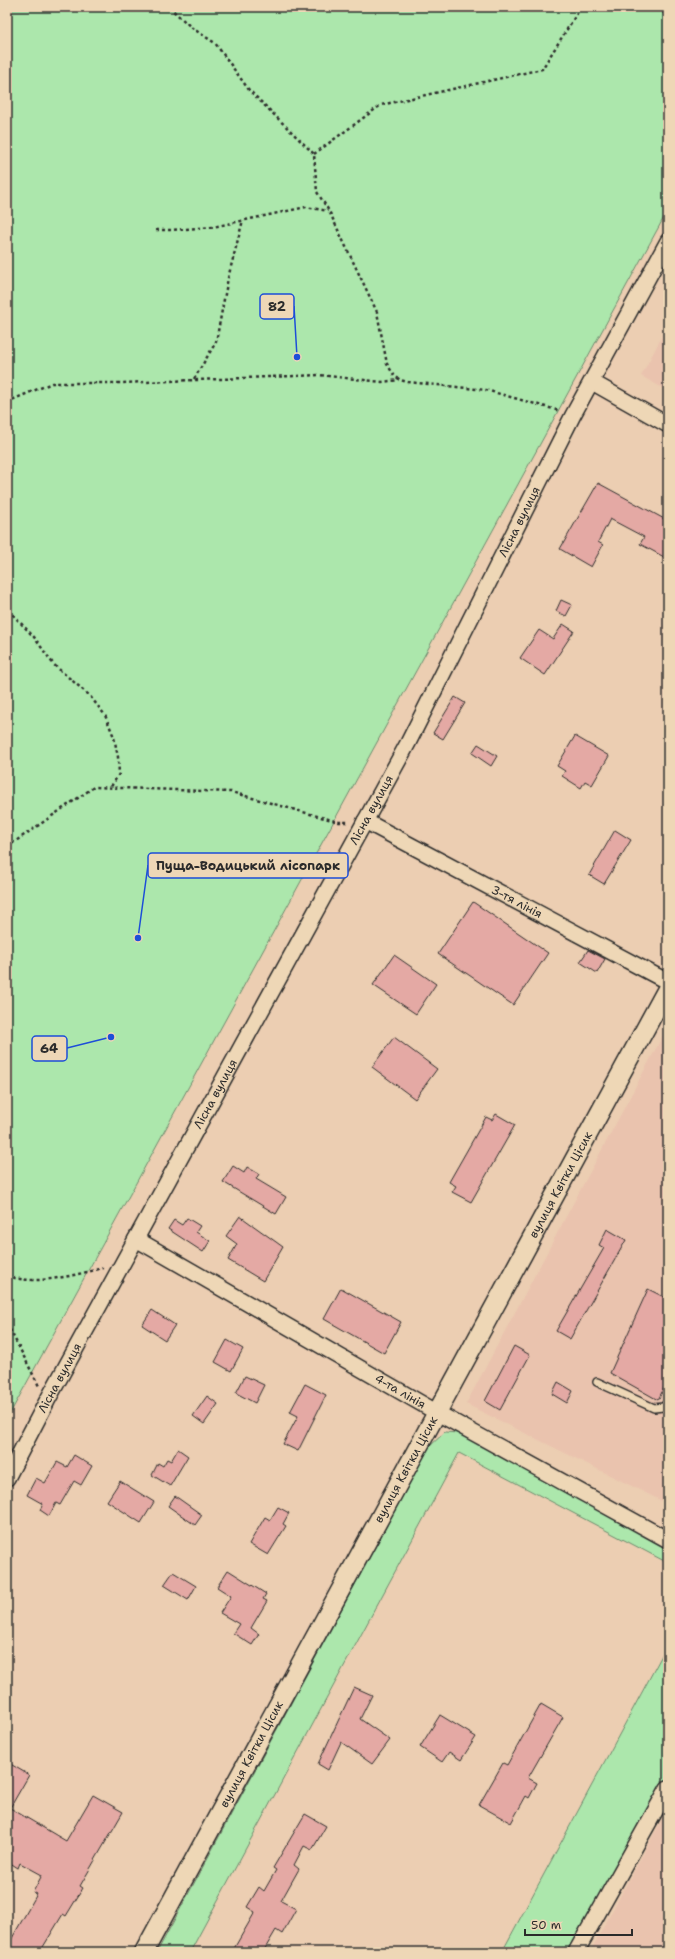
<svg xmlns="http://www.w3.org/2000/svg" width="675" height="1959" font-family="'Shantell Sans',sans-serif">
<rect width="100%" height="100%" fill="#ecceb2"/>
<filter id="ink" filterUnits="userSpaceOnUse"><feTurbulence type="fractalNoise" baseFrequency=".025" numOctaves="2"/><feDisplacementMap in="SourceGraphic" scale="8" xChannelSelector="R" yChannelSelector="G"/><feConvolveMatrix kernelMatrix="1 2 1 2 8 2 1 2 1" color-interpolation-filters="sRGB"/></filter>
<g filter="url(#ink)">
<!-- built -->
<g fill="#eac3ae">
<path d="M668,325V391L641,376Z"/>
<path d="M668,1026V1504L466,1404Z"/>
<path d="M668,1808V1952H590Z"/>
</g>
<!-- green -->
<g fill="#ace7ac" stroke="#6c896c">
<path d="M7,7H668V210L7,1419Z"/>
<path d="M445,1432L458,1433L668,1545V1563L459,1453L190,1952H157L429,1447Z"/>
<path d="M668,1644V1776L569,1952H502Z"/>
</g>
<!-- building -->
<g fill="#e4a9a4" stroke="#2b2b2b">
<path d="M598,483L668,521V550L664,557L640,544L644,537L610,519L598,542L603,545L591,567L560,549Z"/>
<path d="M561,600L572,605L566,616L556,611Z"/>
<path d="M563,624L574,631L545,675L520,658L539,630L553,639Z"/>
<path d="M455,697L465,703L443,739L433,733Z"/>
<path d="M575,736L609,756L592,785L585,781L581,788L562,776L565,771L557,766Z"/>
<path d="M478,744L497,756L491,766L472,753Z"/>
<path d="M615,830L631,840L604,884L589,875Z"/>
<path d="M473,902L548,953L513,1005L438,954Z"/>
<path d="M588,950L605,959L597,973L580,962Z"/>
<path d="M394,955L436,984L416,1014L373,985Z"/>
<path d="M394,1037L437,1069L415,1099L372,1067Z"/>
<path d="M496,1114L515,1125L471,1202L452,1192L456,1186L449,1182L486,1117L492,1120Z"/>
<path d="M233,1166L244,1173L247,1167L259,1174L256,1179L286,1197L276,1214L223,1182Z"/>
<path d="M240,1216L283,1247L263,1281L228,1260L237,1244L226,1236Z"/>
<path d="M187,1218L200,1226L196,1232L210,1241L203,1252L168,1229L174,1220L182,1225Z"/>
<path d="M607,1229L626,1240L570,1339L556,1331L604,1248L599,1245Z"/>
<path d="M341,1288L401,1322L384,1353L324,1319Z"/>
<path d="M648,1289L668,1299V1380L658,1400L610,1373Z"/>
<path d="M152,1310L175,1325L165,1340L142,1325Z"/>
<path d="M227,1340L243,1349L231,1371L215,1362Z"/>
<path d="M514,1346L530,1355L500,1410L485,1401Z"/>
<path d="M245,1376L264,1385L255,1403L236,1393Z"/>
<path d="M558,1382L573,1391L567,1403L552,1394Z"/>
<path d="M305,1384L326,1395L298,1451L283,1444L298,1416L290,1412Z"/>
<path d="M207,1396L218,1404L204,1424L193,1416Z"/>
<path d="M178,1449L188,1456L170,1486L152,1475L158,1463L163,1466L167,1459L171,1461Z"/>
<path d="M74,1455L92,1466L81,1485L74,1481L60,1505L56,1503L49,1516L40,1510L43,1504L27,1495L36,1478L45,1483L57,1462L67,1467Z"/>
<path d="M120,1481L154,1502L141,1523L107,1501Z"/>
<path d="M175,1496L202,1515L195,1525L168,1506Z"/>
<path d="M278,1507L289,1513L283,1524L286,1526L268,1555L249,1544L265,1517L270,1520Z"/>
<path d="M228,1570L266,1594L263,1599L267,1601L251,1628L259,1634L252,1645L233,1633L239,1624L220,1613L231,1596L217,1587Z"/>
<path d="M173,1572L196,1586L188,1600L164,1585Z"/>
<path d="M354,1687L372,1695L360,1719L390,1740L372,1764L341,1742L328,1770L318,1764Z"/>
<path d="M541,1704L563,1717L528,1778L537,1783L529,1798L526,1796L511,1823L479,1805L503,1763L507,1765Z"/>
<path d="M440,1715L476,1737L461,1760L449,1752L442,1762L420,1747Z"/>
<path d="M7,1762L29,1775L10,1808L66,1841L93,1795L123,1812L80,1886L83,1888L66,1916L63,1914L40,1952H15L7,1947L37,1894L33,1892L42,1875L20,1863L18,1868L7,1861Z"/>
<path d="M305,1814L326,1826L312,1850L304,1846L294,1865L299,1869L281,1901L296,1909L282,1934L276,1930L263,1952H232L255,1912L247,1907L259,1887L264,1891L276,1870L273,1868Z"/>
</g>
<g fill="none" stroke-linecap="round" stroke-linejoin="round">
<defs>
<path id="service" d="M597,1382L654,1408L663,1407L668,1403"/>
<g id="minor">
<path d="M592,382L668,425"/>
<path id="s1" d="M365,821L668,982"/>
<path id="s2" d="M136,1239L443,1416L668,1540"/>
<path id="s3" d="M7,1478L47,1401L408,743L573,415L668,241"/>
<path d="M576,1952L668,1788"/>
</g>
<g id="tertiary">
<path id="s4" d="M144,1952L668,987"/>
</g>
</defs>
<!-- service casing -->
<use href="#service" stroke="#2b2b2b" stroke-width="10"/>
<!-- minor casing -->
<use href="#minor" stroke="#2b2b2b" stroke-width="18"/>
<!-- tertiary casing -->
<use href="#tertiary" stroke="#2b2b2b" stroke-width="21"/>
<!-- path -->
<g stroke="#2b2b2b" stroke-width="2.5" stroke-dasharray="3 3" stroke-linecap="butt">
<path d="M169,7L192,28L215,43L249,90L314,154L317,192L329,211L377,312L387,364L394,375L400,380L408,382L486,390L560,411"/>
<path d="M660,7L668,19"/>
<path d="M314,154L381,105L542,69L581,7"/>
<path d="M156,230H171L213,227L306,207L328,211"/>
<path d="M194,379L216,342L228,278L243,220"/>
<path d="M7,402L52,383H121L319,375L382,382L399,380"/>
<path d="M7,612L13,615L34,637L54,665L89,695L105,715L114,737L118,757L119,774L110,788"/>
<path d="M7,847L94,787L231,792L339,822H349"/>
<path d="M7,1276C37,1286 74,1275 103,1268"/>
<path d="M7,1324L39,1386"/>
</g>
<!-- service -->
<use href="#service" stroke="#eed7b6" stroke-width="7"/>
<!-- minor -->
<use href="#minor" stroke="#eed7b6" stroke-width="15"/>
<!-- tertiary -->
<use href="#tertiary" stroke="#eed7b6" stroke-width="18"/>
</g>
</g>
<g text-anchor="middle" dominant-baseline="central" stroke-width="4" stroke-linejoin="round" paint-order="stroke">
<!-- street labels -->
<g font-size="12" fill="#2b2b2b" stroke="#eed7b6">
<text stroke="none"><textPath href="#s3" startOffset="1085">Лісна вулиця</textPath></text>
<text stroke="none"><textPath href="#s3" startOffset="761">Лісна вулиця</textPath></text>
<text stroke="none"><textPath href="#s1" startOffset="172">3-тя лінія</textPath></text>
<text stroke="none"><textPath href="#s3" startOffset="437">Лісна вулиця</textPath></text>
<text stroke="none"><textPath href="#s4" startOffset="873">вулиця Квітки Цісик</textPath></text>
<text stroke="none"><textPath href="#s3" startOffset="113">Лісна вулиця</textPath></text>
<text stroke="none"><textPath href="#s2" startOffset="305">4-та лінія</textPath></text>
<text stroke="none"><textPath href="#s4" startOffset="549">вулиця Квітки Цісик</textPath></text>
<text stroke="none"><textPath href="#s4" startOffset="225">вулиця Квітки Цісик</textPath></text>
</g>
</g>
<!-- callouts -->
<path fill="none" stroke="#1d4ed8" stroke-width="1.5" d="M297 357L294 306M138 938L148 865M111 1037L67 1048"/>
<g fill="#1d4ed8" stroke="#eed7b6" stroke-width="1.5">
<circle cx="297" cy="357" r="4"/>
<circle cx="138" cy="938" r="4"/>
<circle cx="111" cy="1037" r="4"/>
</g>
<g fill="#eed7b6" stroke="#1d4ed8" stroke-width="1.5">
<rect x="260" y="294" width="34" height="25" rx="4"/>
<rect x="148" y="853" width="200" height="25" rx="4"/>
<rect x="32" y="1036" width="35" height="25" rx="4"/>
</g>
<g font-size="13" text-anchor="middle" font-weight="bold" fill="#2b2b2b">
<text x="277" y="311">82</text>
<text x="248" y="870">Пуща-Водицький лісопарк</text>
<text x="49" y="1053">64</text>
</g>
<!-- margin -->
<rect width="675" height="1959" fill="none" stroke="#eed7b6" stroke-width="24"/>
<rect x="12" y="12" width="651" height="1935" fill="none" stroke="#2b2b2b" stroke-width="1.5" filter="url(#ink)"/>
<!-- scale -->
<path d="M525 1929v6h107v-6" fill="none" stroke="#2b2b2b" stroke-width="2"/>
<text x="531" y="1929" font-size="12" fill="#2b2b2b" stroke="#eed7b6" stroke-width="3" paint-order="stroke">50 m</text>
</svg>
